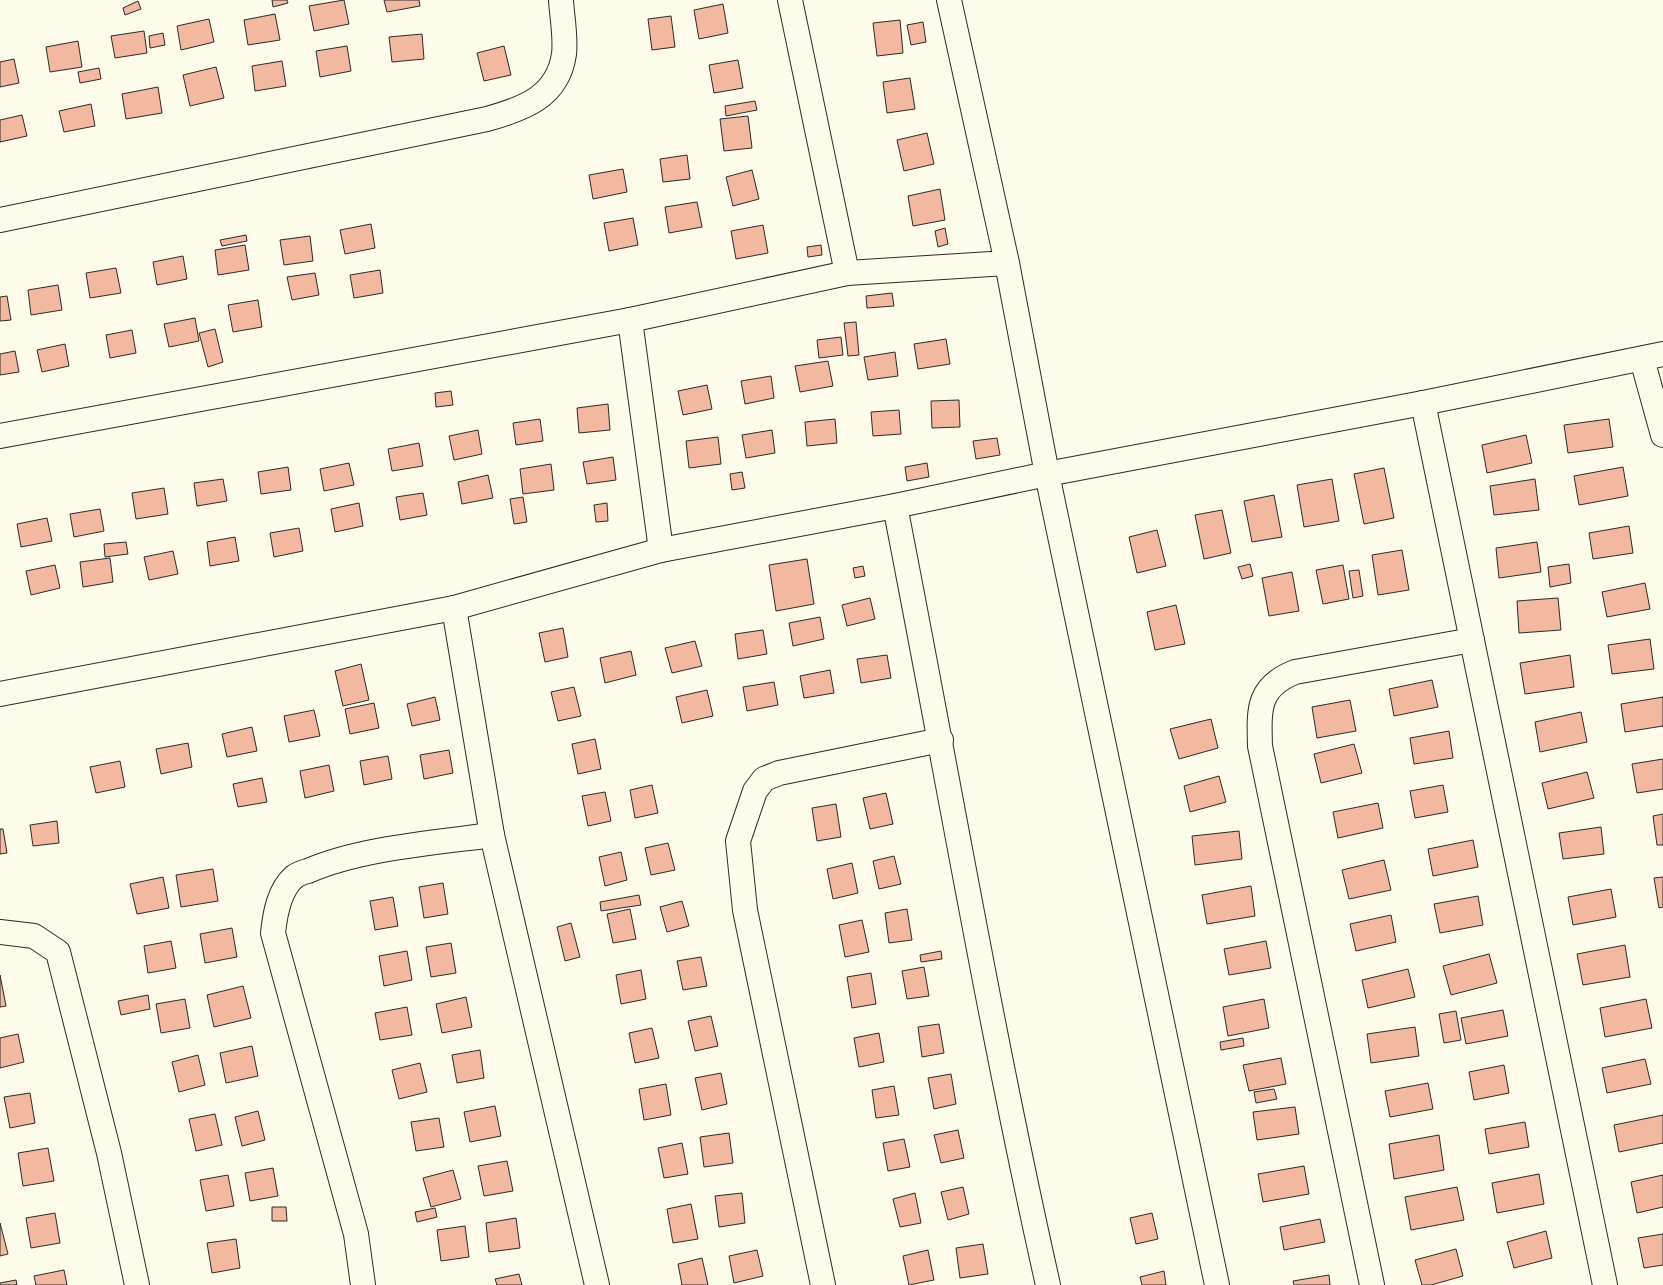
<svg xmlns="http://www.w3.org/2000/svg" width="1663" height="1285" font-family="Ubuntu,sans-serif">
<rect width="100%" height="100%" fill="#fdfbea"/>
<!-- building -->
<g fill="#f2b8a0" stroke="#2b2b2b">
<path d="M272,0H287L288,3L273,7Z"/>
<path d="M344,0L349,24L314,31L309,6Z"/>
<path d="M384,0H419L420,6L387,12Z"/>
<path d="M138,1L141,9L125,15L123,8Z"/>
<path d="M723,4L728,33L699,39L694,10Z"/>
<path d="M275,14L280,40L248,45L244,20Z"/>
<path d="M671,16L675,47L652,50L648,19Z"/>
<path d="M209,19L214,42L181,50L177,26Z"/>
<path d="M900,20L903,53L877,56L873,23Z"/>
<path d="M923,22L926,42L911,45L907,25Z"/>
<path d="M144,31L147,53L115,58L111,36Z"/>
<path d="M163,33L165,45L150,48L149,36Z"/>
<path d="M422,34L424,59L392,62L389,37Z"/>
<path d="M78,41L82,67L50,72L46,47Z"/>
<path d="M347,46L351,71L320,77L316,51Z"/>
<path d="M504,46L511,75L484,81L477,53Z"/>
<path d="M14,59L19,83L0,87V62Z"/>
<path d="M738,60L743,88L714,93L709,65Z"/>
<path d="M282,61L286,86L255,91L252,66Z"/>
<path d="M216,67L224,98L190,106L183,75Z"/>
<path d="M99,68L101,79L80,83L78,72Z"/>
<path d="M910,78L915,109L887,113L883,82Z"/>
<path d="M158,87L162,113L126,119L122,94Z"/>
<path d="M755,101L757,110L726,116L725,106Z"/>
<path d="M91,104L95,126L64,132L59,111Z"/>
<path d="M22,115L27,136L0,142V120Z"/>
<path d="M748,116L752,148L724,151L720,119Z"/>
<path d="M927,133L934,164L904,171L897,140Z"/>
<path d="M687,155L690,179L663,182L660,159Z"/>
<path d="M623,169L627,192L593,199L589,175Z"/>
<path d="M752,170L759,199L733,206L726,177Z"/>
<path d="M940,189L945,220L913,226L908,196Z"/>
<path d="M697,202L702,227L669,233L665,207Z"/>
<path d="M633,218L638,245L609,251L604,223Z"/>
<path d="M371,224L375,248L345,254L340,230Z"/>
<path d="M763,225L768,253L736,259L731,231Z"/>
<path d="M945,228L948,244L938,247L935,231Z"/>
<path d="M246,235L247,241L222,246L220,240Z"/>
<path d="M310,236L313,261L284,265L280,240Z"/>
<path d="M245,245L249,270L218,275L215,250Z"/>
<path d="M821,245L822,255L808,257L807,247Z"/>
<path d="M183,256L187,279L157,285L153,262Z"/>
<path d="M116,268L121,293L90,298L86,273Z"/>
<path d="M380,270L383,293L354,298L350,275Z"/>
<path d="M315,273L319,295L292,300L287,277Z"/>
<path d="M58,285L62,310L31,315L28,290Z"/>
<path d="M892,293L894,306L867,308L866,296Z"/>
<path d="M7,296L11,320L0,321V297Z"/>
<path d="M258,300L262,327L233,332L228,305Z"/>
<path d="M195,318L199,341L169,347L164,324Z"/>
<path d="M856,322L859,355L848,356L844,323Z"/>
<path d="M215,329L223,362L208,367L199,333Z"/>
<path d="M132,330L136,353L110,358L106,335Z"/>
<path d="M841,337L843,355L819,358L817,340Z"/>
<path d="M946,339L950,364L918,369L914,344Z"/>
<path d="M65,344L69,366L42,372L37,350Z"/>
<path d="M15,351L19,372L0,375V354Z"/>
<path d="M895,352L898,376L868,380L864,357Z"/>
<path d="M828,361L833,386L800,392L795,366Z"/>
<path d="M771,376L774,398L745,404L741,381Z"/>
<path d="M707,385L712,409L683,415L678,391Z"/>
<path d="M451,391L453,405L436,407L435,393Z"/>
<path d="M959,400L960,427L932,428L931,401Z"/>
<path d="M608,404L610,430L579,433L577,408Z"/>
<path d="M899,410L901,434L873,436L871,412Z"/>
<path d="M540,419L543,441L516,445L513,423Z"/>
<path d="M835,419L837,443L807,446L805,422Z"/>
<path d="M1609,419L1613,447L1568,453L1564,425Z"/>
<path d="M478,430L482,454L454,460L449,436Z"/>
<path d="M772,430L775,453L746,458L742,435Z"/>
<path d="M1526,435L1532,463L1487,473L1482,445Z"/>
<path d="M718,437L721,464L689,468L686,441Z"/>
<path d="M997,438L1000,455L976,459L973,441Z"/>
<path d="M419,443L423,466L392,471L388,449Z"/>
<path d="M613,457L616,480L587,484L583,462Z"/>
<path d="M349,463L354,485L324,491L320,469Z"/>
<path d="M927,463L929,477L907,481L905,467Z"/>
<path d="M551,464L554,490L523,494L520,469Z"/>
<path d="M288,467L291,490L261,494L258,472Z"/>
<path d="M1623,467L1628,496L1579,505L1574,476Z"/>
<path d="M1384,468L1394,518L1364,524L1354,474Z"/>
<path d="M742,472L745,488L732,490L730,474Z"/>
<path d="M488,475L493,498L462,504L458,482Z"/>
<path d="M223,479L227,501L197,506L194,483Z"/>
<path d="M1332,479L1339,521L1304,527L1297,485Z"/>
<path d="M1535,479L1539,510L1494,515L1490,486Z"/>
<path d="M164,488L168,514L136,519L132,493Z"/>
<path d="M423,493L427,515L400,520L396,497Z"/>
<path d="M1274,495L1282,537L1252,542L1244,501Z"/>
<path d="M523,497L527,522L514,524L510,499Z"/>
<path d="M359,503L363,526L335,532L331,509Z"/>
<path d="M607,503L608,521L596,522L594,505Z"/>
<path d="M100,509L104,531L74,537L70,514Z"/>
<path d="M1222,510L1231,553L1204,559L1195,515Z"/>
<path d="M47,518L52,541L21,547L17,524Z"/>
<path d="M1629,526L1633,553L1593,559L1589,533Z"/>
<path d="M299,528L303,551L274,557L270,533Z"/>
<path d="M1157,530L1166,566L1137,573L1129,537Z"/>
<path d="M235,537L239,561L210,566L207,542Z"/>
<path d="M126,542L128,554L105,557L104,544Z"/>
<path d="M1537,542L1541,572L1499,578L1496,548Z"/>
<path d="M1402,550L1409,590L1378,595L1372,555Z"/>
<path d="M173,551L178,574L149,580L144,557Z"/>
<path d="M110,558L113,582L83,587L80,562Z"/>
<path d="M807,559L814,604L776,611L769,565Z"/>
<path d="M1250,564L1253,576L1242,579L1238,567Z"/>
<path d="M1569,564L1571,583L1550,587L1548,567Z"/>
<path d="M55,565L60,588L31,595L26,571Z"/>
<path d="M1343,565L1349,599L1323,604L1316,570Z"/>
<path d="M863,566L865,576L855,578L853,568Z"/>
<path d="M1359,570L1363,596L1353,598L1349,571Z"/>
<path d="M1292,572L1299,611L1269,616L1262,578Z"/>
<path d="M1645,583L1650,609L1607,617L1602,592Z"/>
<path d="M870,598L875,619L847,626L842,605Z"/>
<path d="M1558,598L1561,630L1519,633L1517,601Z"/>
<path d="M1176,605L1185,644L1155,650L1147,612Z"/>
<path d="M820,617L824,639L793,646L789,623Z"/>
<path d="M563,628L568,657L545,662L539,633Z"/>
<path d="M763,630L767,654L738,659L735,634Z"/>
<path d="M1650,639L1654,669L1612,674L1608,645Z"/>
<path d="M695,641L702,666L672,673L665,648Z"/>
<path d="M631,651L636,675L605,683L600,658Z"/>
<path d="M887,655L891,678L861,683L857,659Z"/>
<path d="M1570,655L1574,687L1525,694L1520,663Z"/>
<path d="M361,664L369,700L343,706L335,671Z"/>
<path d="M830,670L834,693L804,698L800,676Z"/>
<path d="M1432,680L1438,707L1394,716L1389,689Z"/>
<path d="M774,682L778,705L747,711L743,687Z"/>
<path d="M574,687L581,716L558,721L551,692Z"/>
<path d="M707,690L713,716L682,723L676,697Z"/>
<path d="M435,697L440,720L412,726L407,704Z"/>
<path d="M1663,697V726L1625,732L1621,704Z"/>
<path d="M1350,700L1356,731L1317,738L1312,707Z"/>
<path d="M374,703L379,728L350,734L345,709Z"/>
<path d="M314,710L320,736L289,742L284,716Z"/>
<path d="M1581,712L1587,742L1540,752L1535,722Z"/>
<path d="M1211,719L1218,748L1179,759L1170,729Z"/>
<path d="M252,727L257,751L227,757L222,734Z"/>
<path d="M1449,731L1453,758L1414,764L1410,738Z"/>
<path d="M595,739L601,769L578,774L572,744Z"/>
<path d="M188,743L192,767L161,774L156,749Z"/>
<path d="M1354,744L1362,773L1321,783L1314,754Z"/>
<path d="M449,750L453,773L424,779L420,755Z"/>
<path d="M388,756L392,779L364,785L360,761Z"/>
<path d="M1663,759V789L1637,793L1632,764Z"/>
<path d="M120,761L125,787L96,793L90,767Z"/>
<path d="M329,765L334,791L305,798L300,771Z"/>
<path d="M1587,772L1594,798L1548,809L1542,783Z"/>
<path d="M1219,776L1226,802L1190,812L1184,786Z"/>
<path d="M262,778L267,802L238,807L233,784Z"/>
<path d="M652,785L658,813L635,818L630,790Z"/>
<path d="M1443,785L1448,812L1415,818L1410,791Z"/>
<path d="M605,792L611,821L588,826L582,796Z"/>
<path d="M886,793L893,824L870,829L863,798Z"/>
<path d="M1378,803L1383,828L1338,838L1333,812Z"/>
<path d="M836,804L841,837L817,841L812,808Z"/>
<path d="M1663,814V845H1657L1653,816Z"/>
<path d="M57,821L59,843L33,846L30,825Z"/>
<path d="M1601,827L1604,854L1563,859L1559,833Z"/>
<path d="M0,829H3L7,853L0,854Z"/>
<path d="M1239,831L1242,859L1195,865L1192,836Z"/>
<path d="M1473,840L1478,867L1433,876L1428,849Z"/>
<path d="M668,843L675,870L651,875L645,848Z"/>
<path d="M621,852L627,880L605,886L599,857Z"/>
<path d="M894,856L901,884L879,889L873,861Z"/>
<path d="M1384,860L1391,890L1349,899L1342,870Z"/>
<path d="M852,863L858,893L833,899L827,869Z"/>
<path d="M213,869L218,901L181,907L176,875Z"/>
<path d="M163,877L169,908L137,914L130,884Z"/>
<path d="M1663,877V907L1659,908L1654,878Z"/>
<path d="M443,883L448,914L424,918L419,887Z"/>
<path d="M1251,886L1255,916L1207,924L1202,895Z"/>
<path d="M1611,889L1616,917L1573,925L1568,897Z"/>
<path d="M639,895L641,905L601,911L600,902Z"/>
<path d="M1478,896L1483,925L1440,933L1434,904Z"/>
<path d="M393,897L398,926L375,930L370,901Z"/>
<path d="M682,901L689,926L667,932L660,907Z"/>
<path d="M630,909L636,939L613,943L607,914Z"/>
<path d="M907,909L912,940L889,943L885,913Z"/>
<path d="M1391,915L1396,942L1356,951L1350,924Z"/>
<path d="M862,920L869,952L845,957L839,925Z"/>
<path d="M571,923L580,957L565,961L557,927Z"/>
<path d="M232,928L237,957L205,963L200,934Z"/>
<path d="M171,941L176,968L148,973L144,946Z"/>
<path d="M1266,941L1271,968L1229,975L1224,949Z"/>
<path d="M451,943L456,973L431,977L426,947Z"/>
<path d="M1625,945L1630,977L1583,985L1577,954Z"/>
<path d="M407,951L412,980L384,986L379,956Z"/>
<path d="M941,951L942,959L921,962L920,955Z"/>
<path d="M1489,954L1497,983L1451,995L1443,966Z"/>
<path d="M701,957L707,986L683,990L677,961Z"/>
<path d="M924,967L929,996L907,999L902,971Z"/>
<path d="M1408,969L1415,997L1368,1008L1362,980Z"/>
<path d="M641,970L646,999L621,1004L616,975Z"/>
<path d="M871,973L876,1004L852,1008L847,977Z"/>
<path d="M0,975L6,1006L0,1007Z"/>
<path d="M243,986L251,1018L214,1027L207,995Z"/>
<path d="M148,995L150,1009L121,1015L118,1001Z"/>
<path d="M466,997L472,1027L442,1033L436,1004Z"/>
<path d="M185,999L190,1028L161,1033L156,1004Z"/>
<path d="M1264,999L1269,1028L1228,1036L1223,1007Z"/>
<path d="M1646,999L1652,1028L1605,1037L1600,1008Z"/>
<path d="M407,1007L412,1035L380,1040L375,1013Z"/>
<path d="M1503,1010L1508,1036L1466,1044L1461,1018Z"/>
<path d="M1456,1011L1461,1040L1444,1043L1439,1014Z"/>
<path d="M711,1016L718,1046L695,1051L688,1021Z"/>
<path d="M939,1024L944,1053L922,1057L918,1027Z"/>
<path d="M1415,1027L1419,1056L1371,1063L1367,1034Z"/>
<path d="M652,1028L659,1058L635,1063L629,1033Z"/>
<path d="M879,1033L884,1062L859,1067L854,1038Z"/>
<path d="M18,1034L24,1062L0,1068V1038Z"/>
<path d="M1243,1038L1244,1046L1221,1050L1220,1042Z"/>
<path d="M252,1046L258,1076L226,1083L220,1053Z"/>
<path d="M480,1050L484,1078L457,1083L452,1055Z"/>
<path d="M198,1055L205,1085L179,1092L172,1062Z"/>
<path d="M1281,1058L1286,1084L1249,1091L1243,1065Z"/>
<path d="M1645,1059L1651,1084L1607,1093L1602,1068Z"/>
<path d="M420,1063L427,1092L399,1099L392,1070Z"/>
<path d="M1504,1065L1509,1093L1474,1100L1469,1072Z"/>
<path d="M721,1073L727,1104L702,1110L695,1078Z"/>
<path d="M951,1074L956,1104L934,1109L928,1078Z"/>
<path d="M1428,1083L1433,1109L1390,1117L1385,1091Z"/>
<path d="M666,1084L671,1115L644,1120L639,1089Z"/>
<path d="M894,1086L899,1115L876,1118L872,1090Z"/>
<path d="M1274,1089L1277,1099L1256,1103L1254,1092Z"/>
<path d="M30,1093L35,1123L10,1128L4,1097Z"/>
<path d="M495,1106L501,1136L470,1142L464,1112Z"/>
<path d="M1295,1107L1299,1134L1257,1140L1253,1112Z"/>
<path d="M258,1111L265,1140L242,1146L235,1117Z"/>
<path d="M215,1114L222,1145L196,1151L189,1119Z"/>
<path d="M1663,1115V1143L1619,1152L1614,1125Z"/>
<path d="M439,1118L444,1147L416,1151L411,1122Z"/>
<path d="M1525,1122L1529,1147L1489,1154L1485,1129Z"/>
<path d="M958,1130L964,1158L941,1163L934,1135Z"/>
<path d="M729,1133L733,1163L704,1167L700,1137Z"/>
<path d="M1439,1135L1444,1170L1394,1179L1389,1144Z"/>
<path d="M904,1139L910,1167L888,1171L883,1143Z"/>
<path d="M682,1143L688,1174L664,1178L658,1148Z"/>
<path d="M48,1148L54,1181L23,1186L18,1153Z"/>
<path d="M507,1161L513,1191L484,1196L478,1166Z"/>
<path d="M1304,1166L1309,1194L1263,1202L1258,1174Z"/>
<path d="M273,1168L278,1196L250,1201L245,1173Z"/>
<path d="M453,1170L461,1199L431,1207L423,1178Z"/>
<path d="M1539,1174L1544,1204L1497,1213L1492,1183Z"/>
<path d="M228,1175L234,1206L206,1211L200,1180Z"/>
<path d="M1663,1175V1207L1637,1213L1631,1182Z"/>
<path d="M963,1187L969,1214L948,1220L941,1192Z"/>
<path d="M1457,1187L1464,1220L1411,1230L1405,1197Z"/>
<path d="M742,1193L745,1223L719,1227L715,1196Z"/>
<path d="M915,1193L921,1223L900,1227L893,1199Z"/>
<path d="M691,1204L698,1239L673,1243L667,1209Z"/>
<path d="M272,1207H286L287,1221H272Z"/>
<path d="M435,1208L437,1217L417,1222L415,1212Z"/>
<path d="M55,1213L60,1243L31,1248L26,1218Z"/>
<path d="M1152,1213L1158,1239L1136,1244L1130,1218Z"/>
<path d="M516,1218L520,1248L489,1252L486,1223Z"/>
<path d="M1320,1219L1325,1242L1284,1250L1280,1227Z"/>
<path d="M0,1223L8,1254L0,1256Z"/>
<path d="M465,1226L469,1257L441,1261L437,1230Z"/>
<path d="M1546,1231L1552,1258L1514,1268L1507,1242Z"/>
<path d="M1663,1234V1265L1644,1268L1638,1238Z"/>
<path d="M236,1239L240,1268L212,1273L207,1243Z"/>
<path d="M983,1244L988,1274L960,1278L956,1248Z"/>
<path d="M1456,1249L1463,1276L1431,1285H1422L1415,1260Z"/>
<path d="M757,1250L763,1276L734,1283L729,1256Z"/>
<path d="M928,1250L934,1280L909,1285L903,1256Z"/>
<path d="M702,1258L708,1285H682L678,1264Z"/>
<path d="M64,1270L67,1285H36L34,1276Z"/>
<path d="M1164,1271L1166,1285H1142L1140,1277Z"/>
<path d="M519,1274L522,1285H497L495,1279Z"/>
<path d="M1329,1275L1330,1285H1294L1293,1281Z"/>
<path d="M16,1280L17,1285H0V1283Z"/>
</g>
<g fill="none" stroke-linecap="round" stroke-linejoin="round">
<defs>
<g id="street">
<path d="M790,0L847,273"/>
<path d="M949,0L1007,263L1047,474L1217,1285"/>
<path d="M0,220L487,119C523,109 558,97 564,54C566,37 562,17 561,0"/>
<path d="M630,320L661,550"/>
<path d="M1642,359L1663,435"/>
<path d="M1423,403L1605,1285"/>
<path d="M0,436L630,320L847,273L1007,263"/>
<path d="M895,506C946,766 990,1027 1048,1285"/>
<path d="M454,608L492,835L597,1285"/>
<path d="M0,694L454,608L661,550L895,506L1047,474L1423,403L1663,354"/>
<path d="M0,932L34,936L58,952L109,1153L137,1285"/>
<path d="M363,1285L356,1234L273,933C275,914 279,890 294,877C298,874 304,872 308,871C361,848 434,843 492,835"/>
<path d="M823,1285L745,910L738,841L755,791L764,779L779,773L941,740"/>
<path d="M1372,1285L1260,746C1259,710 1257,687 1295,672L1472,640"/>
</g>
</defs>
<!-- street casing -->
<use href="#street" stroke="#2b2b2b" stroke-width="26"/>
<!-- street -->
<use href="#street" stroke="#fdfbea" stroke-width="24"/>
</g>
</svg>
